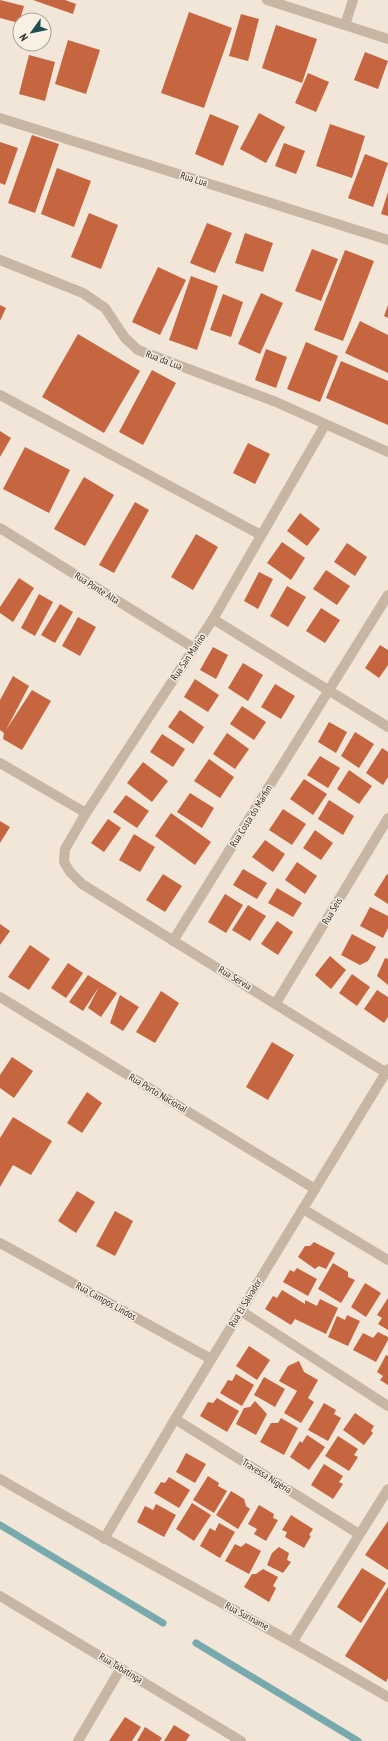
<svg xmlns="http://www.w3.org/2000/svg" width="388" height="1741" font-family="'PT Sans Narrow',sans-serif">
<rect width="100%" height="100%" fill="#f1e6d8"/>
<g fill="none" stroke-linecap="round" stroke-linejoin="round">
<!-- stream -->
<g stroke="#77a9ad" stroke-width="7">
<path d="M0,1525L163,1623"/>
<path d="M196,1643L358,1741"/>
</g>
</g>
<!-- building -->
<g fill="#c56641">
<path d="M0,0L24,6L19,23L0,18Z"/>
<path d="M33,0H65L76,4L73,14Z"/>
<path d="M189,12L232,28L204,108L161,93Z"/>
<path d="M241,14L259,19L248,61L229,56Z"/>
<path d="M276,25L317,39L302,83L262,68Z"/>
<path d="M68,40L100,50L86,94L55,84Z"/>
<path d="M365,52L388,61L378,89L354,80Z"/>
<path d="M29,55L55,62L45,101L19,94Z"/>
<path d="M308,73L329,82L316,112L295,103Z"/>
<path d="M259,113L285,127L266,163L240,149Z"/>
<path d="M210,114L239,126L223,166L195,154Z"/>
<path d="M330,124L365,136L352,178L316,166Z"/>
<path d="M32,135L59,144L35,213L8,203Z"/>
<path d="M0,142L18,148L5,185L0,183Z"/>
<path d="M284,143L305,151L296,174L275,166Z"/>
<path d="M365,154L388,163L373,207L348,198Z"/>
<path d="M57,168L91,181L74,227L41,214Z"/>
<path d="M388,192V216L381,214Z"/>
<path d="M89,213L118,225L101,269L71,257Z"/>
<path d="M207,223L232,233L215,273L190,263Z"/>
<path d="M245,233L273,243L263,272L235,263Z"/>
<path d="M312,249L338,259L321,301L295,291Z"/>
<path d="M345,250L374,261L343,341L314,330Z"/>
<path d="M158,267L186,280L160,335L132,322Z"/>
<path d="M191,276L218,286L197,350L169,340Z"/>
<path d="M261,293L283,303L260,354L238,344Z"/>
<path d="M223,294L243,302L231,337L210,330Z"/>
<path d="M0,305L6,308L0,321Z"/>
<path d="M388,305V318L384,316Z"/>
<path d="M360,321L388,335V373L345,353Z"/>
<path d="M78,334L140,371L104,433L42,397Z"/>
<path d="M306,342L338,356L320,402L287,389Z"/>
<path d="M266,349L287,357L276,388L255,380Z"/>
<path d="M341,361L388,381V425L326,398Z"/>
<path d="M152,370L176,383L143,445L119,432Z"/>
<path d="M0,431L11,438L0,457Z"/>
<path d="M248,443L270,454L255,484L233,473Z"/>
<path d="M25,447L70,470L49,513L3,489Z"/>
<path d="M84,477L114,495L85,546L54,529Z"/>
<path d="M135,502L149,510L114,573L99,565Z"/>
<path d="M300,513L320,529L307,546L287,531Z"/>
<path d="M196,534L218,547L193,590L171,577Z"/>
<path d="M282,542L305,558L291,580L267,563Z"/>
<path d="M347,543L367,557L355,576L334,562Z"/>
<path d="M326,570L350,586L337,605L313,589Z"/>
<path d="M259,572L273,579L258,609L244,601Z"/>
<path d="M19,578L34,588L13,622L0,613V607Z"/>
<path d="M287,586L306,597L288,627L270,616Z"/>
<path d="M39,594L53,602L35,636L21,628Z"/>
<path d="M60,604L73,612L55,643L41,635Z"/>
<path d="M321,608L340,620L325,643L306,631Z"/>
<path d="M78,617L96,627L80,656L62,646Z"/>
<path d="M380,645L388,650V665L379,678L365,668Z"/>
<path d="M213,647L228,655L216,679L200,670Z"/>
<path d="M243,663L263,675L248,701L228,688Z"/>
<path d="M13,676L29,686L6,730L32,690L51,701L22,750L3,739L4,733L0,730V700Z"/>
<path d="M195,679L219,695L208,712L184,697Z"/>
<path d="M275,684L295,696L281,719L261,707Z"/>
<path d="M242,706L266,722L254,740L230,724Z"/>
<path d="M180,710L204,727L193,744L168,727Z"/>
<path d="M329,722L347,732L336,753L318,742Z"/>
<path d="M355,732L374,744L359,768L341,756Z"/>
<path d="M227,733L249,749L235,769L213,754Z"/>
<path d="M162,734L185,749L173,767L150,752Z"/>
<path d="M382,748L388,752V777L383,785L366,773Z"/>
<path d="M320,756L340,768L328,788L307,775Z"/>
<path d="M209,759L234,777L220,798L194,781Z"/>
<path d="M143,762L168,781L152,802L127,783Z"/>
<path d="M349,770L372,786L359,804L337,789Z"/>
<path d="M304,779L327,794L313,815L290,799Z"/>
<path d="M190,793L214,808L202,828L177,812Z"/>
<path d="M126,795L149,811L137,828L113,812Z"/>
<path d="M329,800L354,816L343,835L318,819Z"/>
<path d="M283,809L306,824L292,845L269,830Z"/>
<path d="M171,813L211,842L195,865L155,836Z"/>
<path d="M108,819L121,828L104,852L91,843Z"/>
<path d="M0,821L10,827L0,843Z"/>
<path d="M315,830L333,843L321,860L303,848Z"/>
<path d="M134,834L155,847L140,872L119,860Z"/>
<path d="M265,840L285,854L273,872L252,857Z"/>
<path d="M297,862L317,876L305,894L285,880Z"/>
<path d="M243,869L267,883L257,899L233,885Z"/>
<path d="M163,874L182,886L165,912L146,900Z"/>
<path d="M387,874L388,875V904L374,895Z"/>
<path d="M277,888L302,903L293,917L268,903Z"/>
<path d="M225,894L243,905L226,933L208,922Z"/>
<path d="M248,905L266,916L250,941L232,930Z"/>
<path d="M370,907L388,916V928L383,938L360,926Z"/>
<path d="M277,921L293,932L278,955L261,944Z"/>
<path d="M0,924L10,931L0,945Z"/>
<path d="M352,934L376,947L368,961L360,965L341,955Z"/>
<path d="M30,945L50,959L29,990L8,977Z"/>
<path d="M330,956L346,970L331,989L315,975Z"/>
<path d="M385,958L388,959V985L377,976Z"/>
<path d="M68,963L83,973L66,998L51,988Z"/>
<path d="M352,974L370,987L357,1006L339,993Z"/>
<path d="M88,975L117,993L101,1017L88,1008L99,987L83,1011L69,1002Z"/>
<path d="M377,990L388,997V1017L384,1023L364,1009Z"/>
<path d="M161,991L179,1003L155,1043L136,1032Z"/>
<path d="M120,995L139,1007L123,1031L110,1023Z"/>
<path d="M272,1042L294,1055L268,1100L246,1087Z"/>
<path d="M12,1057L33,1071L14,1098L0,1088V1075Z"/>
<path d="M87,1092L102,1103L82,1133L67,1123Z"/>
<path d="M13,1117L52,1141L31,1175L13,1165L0,1187V1138Z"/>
<path d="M77,1191L95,1202L76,1233L58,1221Z"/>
<path d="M115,1211L133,1221L115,1256L96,1246Z"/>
<path d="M314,1242L335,1253L326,1269L319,1266L315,1269L298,1257L305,1246H310Z"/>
<path d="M333,1263L348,1272V1277L355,1280L341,1303L318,1289Z"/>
<path d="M297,1268L317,1279L308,1296L283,1282L290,1270L294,1272Z"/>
<path d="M365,1283L381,1293L366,1317L351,1307Z"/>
<path d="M282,1290L305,1304V1300L317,1306L320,1299L338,1308L326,1334L295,1319L291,1325L265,1309L273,1296L277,1298Z"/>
<path d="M388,1298V1330L378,1324L382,1318L377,1315Z"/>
<path d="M347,1315L360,1321L348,1346L328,1337L337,1316L345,1320Z"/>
<path d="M378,1332L388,1337V1340L376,1362L353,1350L363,1333L373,1338Z"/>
<path d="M249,1346L270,1360L257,1380L236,1366Z"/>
<path d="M386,1355L388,1356V1385L380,1380L383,1376L377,1372Z"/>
<path d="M299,1361L304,1372L318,1380L308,1398L314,1402L301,1423L284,1413L297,1391L279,1381L288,1366Z"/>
<path d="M236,1374L254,1385L242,1406L220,1393L228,1380L232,1381Z"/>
<path d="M264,1377L285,1389L275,1407L254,1395Z"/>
<path d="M217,1398L239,1411L227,1432L200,1416L208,1402L213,1403Z"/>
<path d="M255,1401L267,1414L256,1435L236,1424L244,1408L250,1407Z"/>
<path d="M324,1403L336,1410L334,1414L341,1418L328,1441L308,1430Z"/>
<path d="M355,1413L374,1426L371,1431L373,1433L364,1445L343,1430Z"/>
<path d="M281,1418L298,1428L284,1455L260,1442L271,1423H278Z"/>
<path d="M307,1435L325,1447L309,1470L290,1457L300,1441L302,1443Z"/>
<path d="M338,1436L358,1449L354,1455L358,1457L349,1471L325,1456Z"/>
<path d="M186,1453L206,1464L195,1483L176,1472Z"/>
<path d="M324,1464L343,1476L339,1482L343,1484L333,1499L311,1485Z"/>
<path d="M208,1476L219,1483L218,1486L227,1491L214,1513L193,1500Z"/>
<path d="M169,1477L190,1490L179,1508L154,1493L161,1482L165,1483Z"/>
<path d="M231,1491L244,1499L246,1506L250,1509L238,1529L216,1515Z"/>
<path d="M192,1503L211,1515L194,1541L176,1529Z"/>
<path d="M156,1504L176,1515L164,1537L137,1522L145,1506L153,1510Z"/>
<path d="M259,1505L274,1514L273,1518L278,1520L266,1541L254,1534L257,1529L248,1524Z"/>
<path d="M291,1515L313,1529L309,1535L311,1536L304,1548L285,1537L287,1532L282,1530Z"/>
<path d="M388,1521V1570L365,1555Z"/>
<path d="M219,1523L235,1532L220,1558L200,1546L210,1528L215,1531Z"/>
<path d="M246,1543L261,1551L249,1574L225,1561L235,1544L241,1547Z"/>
<path d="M279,1547L289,1553L287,1560L291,1562L283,1573L267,1565L272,1553Z"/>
<path d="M362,1568L386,1583L361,1623L337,1607Z"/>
<path d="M263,1569L278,1577L273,1586L276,1588L269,1602L244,1587L252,1574H256Z"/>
<path d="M388,1587V1678L386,1682L345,1656Z"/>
<path d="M125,1717L141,1727L132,1741H109Z"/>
<path d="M174,1725L190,1735L186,1741H164Z"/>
<path d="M145,1727L162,1738L160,1741H137Z"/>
</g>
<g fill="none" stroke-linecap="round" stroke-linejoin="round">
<!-- minor -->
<g stroke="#c8b6a4" stroke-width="10">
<path d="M267,0L388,39"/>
<path d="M345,25L353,0"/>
<path d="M0,118L388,240"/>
<path d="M0,260L83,293L105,308L125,338L138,350L276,402L388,452"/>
<path d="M0,395L261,535"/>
<path d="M325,425L213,619L86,813L65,849L64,862L70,872L82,884L388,1074"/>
<path d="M0,528L194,648"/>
<path d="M213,619L388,727"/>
<path d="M0,763L86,813"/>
<path d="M173,941L388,595"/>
<path d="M0,997L315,1189"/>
<path d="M276,1003L388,818"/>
<path d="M303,1209L388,1260"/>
<path d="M0,1243L211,1359"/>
<path d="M241,1311L388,1406"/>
<path d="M175,1419L359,1534"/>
<path d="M0,1479C128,1553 260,1622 388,1697"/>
<path d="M104,1539L175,1419L388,1069"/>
<path d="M0,1596L241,1741"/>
<path d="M293,1641L388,1489"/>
<path d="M78,1741L121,1668"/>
</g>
</g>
<g text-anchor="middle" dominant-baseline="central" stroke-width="3" stroke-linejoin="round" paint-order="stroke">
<!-- street labels -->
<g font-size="10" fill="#342b26" stroke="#f9f0e4">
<text transform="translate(194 179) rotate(17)">Rua Lua</text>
<text transform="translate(164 360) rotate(21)">Rua da Lua</text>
<text transform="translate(97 588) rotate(32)">Rua Ponte Alta</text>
<text transform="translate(188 657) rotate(-56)">Rua San Marino</text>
<text transform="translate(251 816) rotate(-58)">Rua Costa do Marfim</text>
<text transform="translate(332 911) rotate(-59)">Rua Seis</text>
<text transform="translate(235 978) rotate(31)">Rua Servia</text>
<text transform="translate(158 1093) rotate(31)">Rua Porto Nacional</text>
<text transform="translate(106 1301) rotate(29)">Rua Campos Lindos</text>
<text transform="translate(245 1303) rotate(-59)">Rua El Salvador</text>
<text transform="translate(267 1476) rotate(32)">Travessa Nigéria</text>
<text transform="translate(247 1616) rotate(28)">Rua Suriname</text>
<text transform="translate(121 1668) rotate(31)">Rua Tabatinga</text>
</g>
</g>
<!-- north arrow -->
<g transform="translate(32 32) rotate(237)"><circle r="19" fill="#f9f0e4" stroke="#aaa198"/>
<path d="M0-3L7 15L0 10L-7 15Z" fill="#1c4e54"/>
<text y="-6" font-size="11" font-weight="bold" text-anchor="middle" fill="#342b26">N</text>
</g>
</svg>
